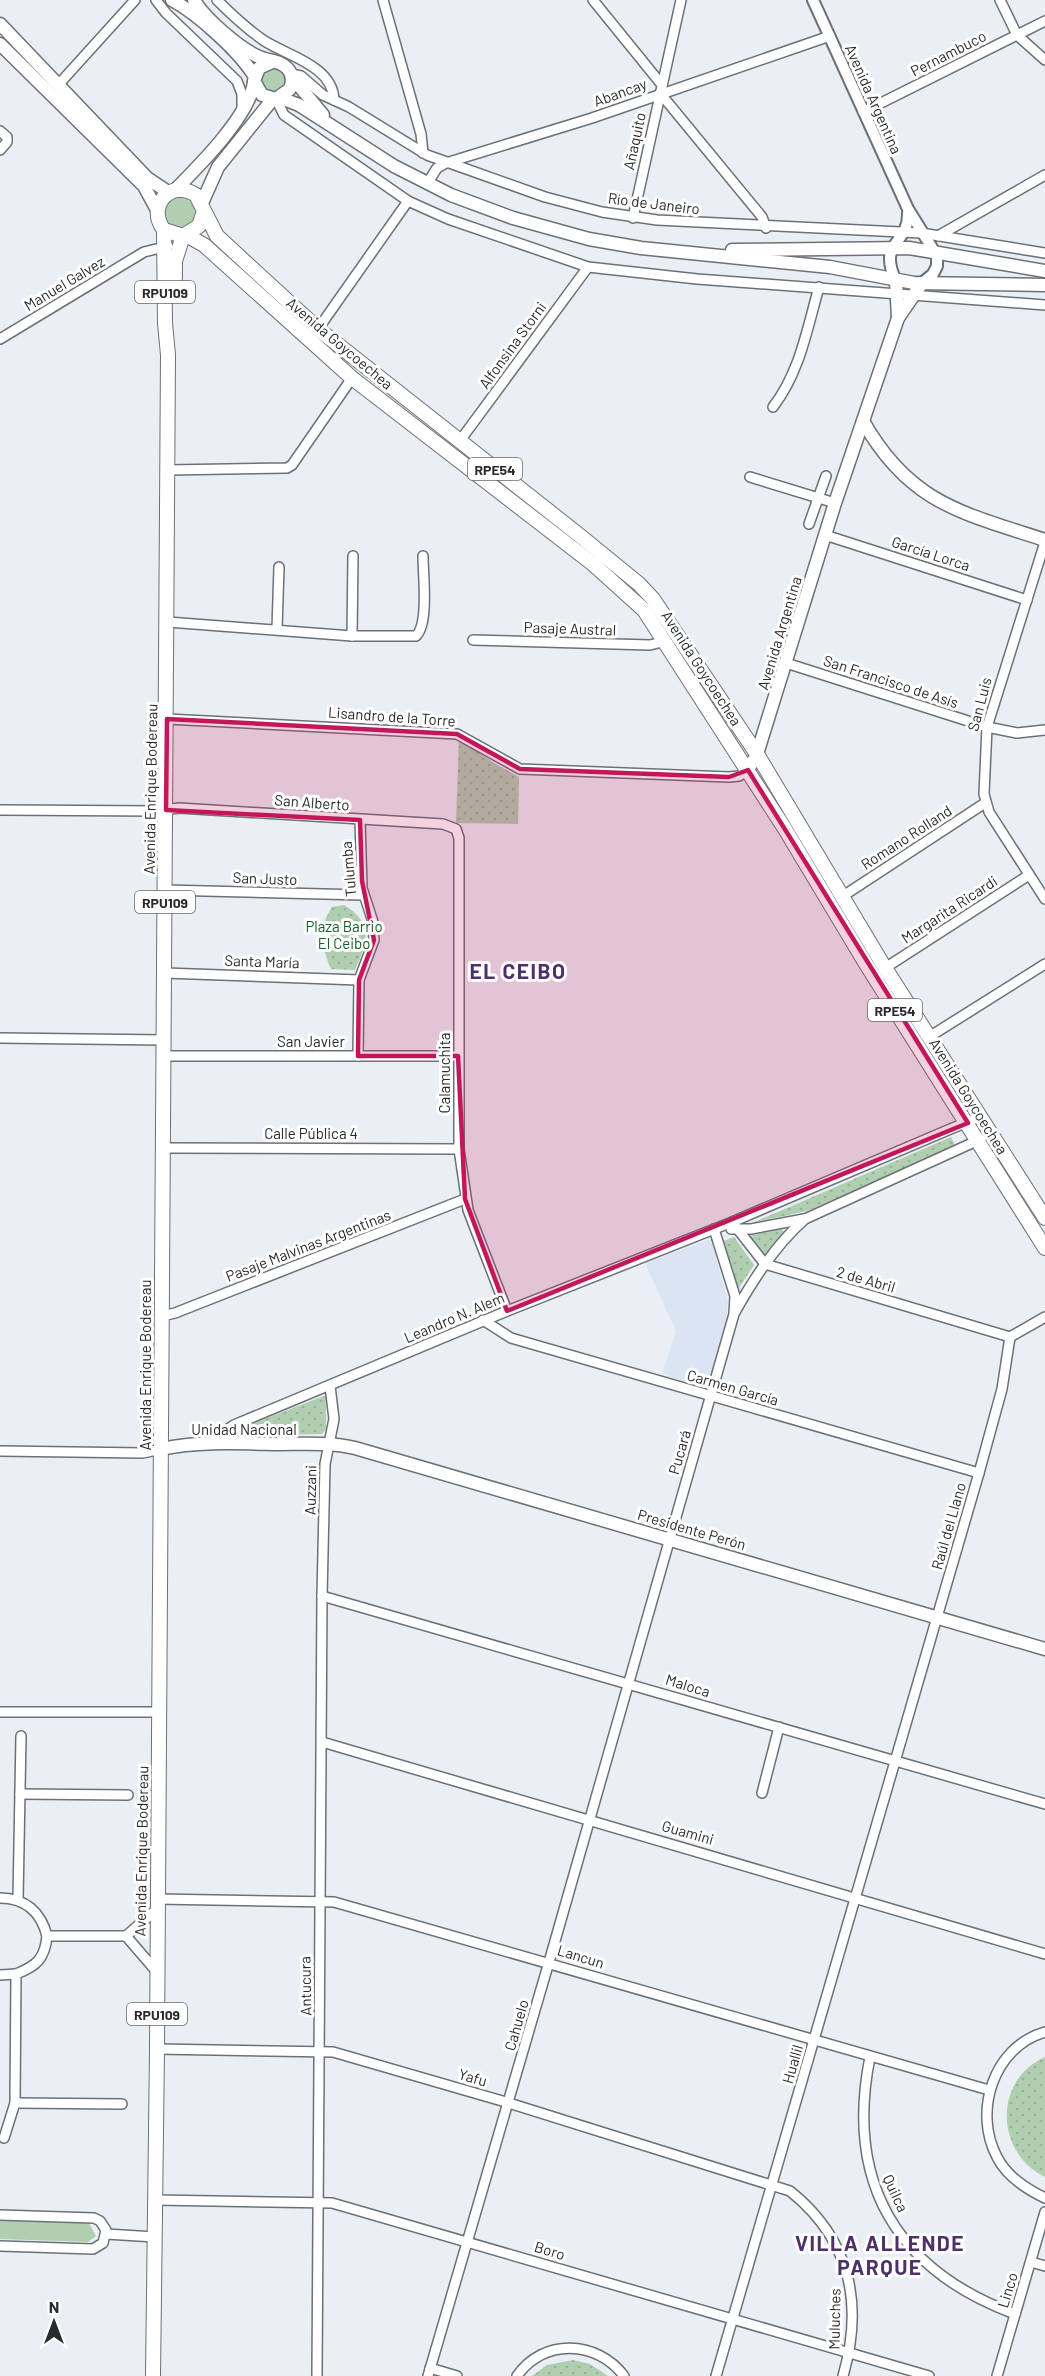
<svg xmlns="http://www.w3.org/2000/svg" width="1045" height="2376" font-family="Barlow,sans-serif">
<defs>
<pattern id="park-dots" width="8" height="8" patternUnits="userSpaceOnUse" patternTransform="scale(1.5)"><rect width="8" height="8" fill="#b0cfb0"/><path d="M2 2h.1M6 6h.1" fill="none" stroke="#97b298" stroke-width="1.8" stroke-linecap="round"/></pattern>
</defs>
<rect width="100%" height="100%" fill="#eaeff6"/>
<!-- built -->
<path fill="#dbe4f2" d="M711,1239L728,1301L726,1322L707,1388L662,1374L676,1331L645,1263Z"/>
<!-- grass -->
<g fill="#b0cfb0">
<circle cx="274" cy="80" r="13"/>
<circle cx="180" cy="213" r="15"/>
<path d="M0,2219L89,2223L96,2236L88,2242L0,2239Z"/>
</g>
<!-- park -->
<g fill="url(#park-dots)">
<path d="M459,739L494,763L519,777L518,824L456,823Z"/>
<path d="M344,905C375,924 367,942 355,970L331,969C321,946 318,928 332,907Z"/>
<path d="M951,1137L956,1147L807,1211L752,1223Z"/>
<path d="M782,1229L784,1232L763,1256L749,1236Z"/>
<path d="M734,1237L754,1265L737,1291L721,1242Z"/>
<path d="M326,1395V1429L322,1434L239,1436V1429Z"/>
<path d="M1045,2057V2177C995,2153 993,2080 1045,2057Z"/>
<path d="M573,2360L590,2364L608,2376H532L547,2365Z"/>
</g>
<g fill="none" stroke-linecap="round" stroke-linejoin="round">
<defs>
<g id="minor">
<path d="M156,0L166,13L237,81L242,94V110"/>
<path d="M217,0C231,14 246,28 263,40C285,55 333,65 334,100"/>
<path d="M383,0L421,134L423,153"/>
<path d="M593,0L662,85"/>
<path d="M1000,0L1017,35L1045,60"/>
<path d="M291,74L301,76L323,95L349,107L427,155L545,197L602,212L657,220L921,233L1045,253"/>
<path d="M59,84L135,0"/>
<path d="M660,93L762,217L766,228"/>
<path d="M276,99L284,115L408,201L448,219L588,267L697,279L1045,305"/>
<path d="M863,112L1045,21"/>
<path d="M0,131L7,137V142L0,150"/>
<path d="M427,184L437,168L446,163L592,118L830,36"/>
<path d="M633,218L681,0"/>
<path d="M938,236L1045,175"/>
<path d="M318,329L408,201"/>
<path d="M0,339L144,252L168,246"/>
<path d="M773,407C800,372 807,329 819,287"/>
<path d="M459,442L588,267"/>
<path d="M168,470L287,468L292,465L352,378"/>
<path d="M750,477L835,503"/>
<path d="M809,524L826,476"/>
<path d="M825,535L1027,600"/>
<path d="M1045,542L987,727L984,794L989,812L1045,899"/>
<path d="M168,622L352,636H416C429,624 423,575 423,556"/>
<path d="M277,629L279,567"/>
<path d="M352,636L353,556"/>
<path d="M473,640L650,645L666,641"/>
<path d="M786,663L987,727L1017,733L1045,730"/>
<path d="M167,719L457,734L520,769L729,777L739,776L748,770"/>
<path d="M0,810L155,811L179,808L443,824L456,829L459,838V1149L468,1210L507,1311"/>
<path d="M165,890L363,895"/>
<path d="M843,896L985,803"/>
<path d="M885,968L1029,875"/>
<path d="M165,973L359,980"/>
<path d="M929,1037L1045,964"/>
<path d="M0,1038L164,1040"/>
<path d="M164,1056H458"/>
<path d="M358,1056L359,980L374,940L373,922L362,888L360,820"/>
<path d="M163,1148L459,1149"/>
<path d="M732,1222L765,1264L1010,1337"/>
<path d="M731,1229H751L804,1219"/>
<path d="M735,1312C754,1278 776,1244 805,1219L981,1139"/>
<path d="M162,1316L175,1313L465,1199"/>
<path d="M483,1320L511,1338L979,1473"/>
<path d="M1010,1337L1045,1317"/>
<path d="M215,1444L217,1436L234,1425L507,1311L732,1222L981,1116"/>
<path d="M0,1451L143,1453L161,1449"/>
<path d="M322,1596L1045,1804"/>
<path d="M0,1712H159"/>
<path d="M322,1742L1045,1954"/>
<path d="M762,1793L779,1727"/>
<path d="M20,1794L128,1795"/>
<path d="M0,1898C25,1898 41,1912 47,1936"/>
<path d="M158,1899L334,1902L989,2090"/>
<path d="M18,1900L21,1736"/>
<path d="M126,1936L157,1972"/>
<path d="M0,1975L16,1974"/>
<path d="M1045,2032C993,2047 973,2112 997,2157C1007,2177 1026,2189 1045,2198"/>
<path d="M157,2049L333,2052L509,2103L790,2191C850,2239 864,2303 843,2376"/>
<path d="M870,2057C845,2182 896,2270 1015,2314"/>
<path d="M15,2103L122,2104"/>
<path d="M4,2138L15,2103L16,1974C37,1966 45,1958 47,1936H126L157,1909"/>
<path d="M155,2200L332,2203L929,2376"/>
<path d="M0,2215L94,2218L100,2221L106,2230L103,2243L93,2249L0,2246"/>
<path d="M106,2234L155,2237"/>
<path d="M1031,2262L1045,2266"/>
<path d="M430,2368L457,2376"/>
<path d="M317,2376L322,1596L325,1464L334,1419L330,1386"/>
<path d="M428,2376L549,1962L734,1314L735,1296L714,1229"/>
<path d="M517,2376C543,2338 597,2340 624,2376"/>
<path d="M716,2376L979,1473L1002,1389L1010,1337"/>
<path d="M997,2376L1045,2212"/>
</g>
<g id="tertiary">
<path d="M813,0L908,209L937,256V266L933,274L922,283"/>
<path d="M896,281C877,241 909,245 908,213"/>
</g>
<g id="secondary">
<path d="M172,0C198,14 240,52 255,77"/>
<path d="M194,0C204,18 238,47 257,56C266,61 280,60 287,68C293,74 293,81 290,89L276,99L262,95L254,81L259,68L272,62"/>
<path d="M0,24L147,178L168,192"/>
<path d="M0,44L144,186L157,210"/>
<path d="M292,77L323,115"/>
<path d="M281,98L299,105L394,166L451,195L513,218L589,239L641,248L830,267L914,283L1045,285"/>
<path d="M175,190C199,166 250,115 254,82"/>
<path d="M202,203L218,167L272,100"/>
<path d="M732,250L909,248L1045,271"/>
<path d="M896,281L898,318"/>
<path d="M863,421C909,503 962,513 1045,540"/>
<path d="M748,770L757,754L835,503L898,318L922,283"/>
<path d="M161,1449C198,1441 238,1443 277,1444C303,1444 330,1442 355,1448L1045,1649"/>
</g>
<g id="primary">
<path d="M204,211L199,226L183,236L164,230C146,207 170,178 196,195L217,236L318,329L579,535L639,584L653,599L757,754L885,968L1045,1218"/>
<path d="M186,235L204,245L352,378L593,564L644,610L785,829L866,964L1045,1248"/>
<path d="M175,278V261L183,236"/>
<path d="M153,2376L157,2049L168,355L165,323L164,230"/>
</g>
</defs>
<!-- minor casing -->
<use href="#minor" stroke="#6c7177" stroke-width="12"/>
<!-- tertiary casing -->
<use href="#tertiary" stroke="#6c7177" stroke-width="14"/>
<!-- secondary casing -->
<use href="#secondary" stroke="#6c7177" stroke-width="15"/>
<!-- primary casing -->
<use href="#primary" stroke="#6c7177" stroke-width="16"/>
<!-- minor -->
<use href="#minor" stroke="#fff" stroke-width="9"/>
<!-- tertiary -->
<use href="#tertiary" stroke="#fff" stroke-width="10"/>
<!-- secondary -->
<use href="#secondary" stroke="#fff" stroke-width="12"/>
<!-- primary -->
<use href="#primary" stroke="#fff" stroke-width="14"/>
</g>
<!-- marked area -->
<path fill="#c2185b" fill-opacity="0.2" stroke="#c2185b" stroke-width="4.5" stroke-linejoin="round" d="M167,719L457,734L520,769L729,777L748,770L968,1123L507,1311L465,1199L458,1056H358L359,980L374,940L362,881L360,820L166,810Z"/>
<g text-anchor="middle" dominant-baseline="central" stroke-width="6" stroke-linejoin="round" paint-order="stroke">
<!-- shield labels -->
<g fill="#fff" stroke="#686a6c" stroke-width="1.5">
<rect x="135" y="281" width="60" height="22" rx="4.5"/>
<rect x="468" y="458" width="54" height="22" rx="4.5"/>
<rect x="135" y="891" width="60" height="22" rx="4.5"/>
<rect x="868" y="999" width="54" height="22" rx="4.5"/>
<rect x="127" y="2003" width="60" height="22" rx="4.5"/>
</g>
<g font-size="14" font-weight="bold" fill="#282a2d">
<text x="165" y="292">RPU109</text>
<text x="495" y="469">RPE54</text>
<text x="165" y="902">RPU109</text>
<text x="895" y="1010">RPE54</text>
<text x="157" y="2014">RPU109</text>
</g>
<!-- street labels -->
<g font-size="15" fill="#282a2d" stroke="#fff">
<text transform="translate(948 53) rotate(-27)">Pernambuco</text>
<text transform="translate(620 92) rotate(-20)">Abancay</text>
<text transform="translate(874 99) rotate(66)">Avenida Argentina</text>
<text transform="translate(634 141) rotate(-78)">Añaquito</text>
<text transform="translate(654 203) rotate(7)">Río de Janeiro</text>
<text transform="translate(64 283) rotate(-31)">Manuel Galvez</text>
<text transform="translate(340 343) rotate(40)">Avenida Goycoechea</text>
<text transform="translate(512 345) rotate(-54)">Alfonsina Storni</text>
<text transform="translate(931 553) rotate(18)">García Lorca</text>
<text transform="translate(570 628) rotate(2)">Pasaje Austral</text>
<text transform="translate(779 633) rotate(-73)">Avenida Argentina</text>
<text transform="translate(702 668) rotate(57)">Avenida Goycoechea</text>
<text transform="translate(891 681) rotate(18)">San Francisco de Asís</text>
<text transform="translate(979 704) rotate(-75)">San Luis</text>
<text transform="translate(392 716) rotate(4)">Lisandro de la Torre</text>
<text transform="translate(150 789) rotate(-89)">Avenida Enrique Bodereau</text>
<text transform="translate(312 802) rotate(4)">San Alberto</text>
<text transform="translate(906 837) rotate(-33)">Romano Rolland</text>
<text transform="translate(348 869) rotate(-95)">Tulumba</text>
<text transform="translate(265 878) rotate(2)">San Justo</text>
<text transform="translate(949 909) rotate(-33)">Margarita Ricardi</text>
<text transform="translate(262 961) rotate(2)">Santa María</text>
<text x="311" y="1041">San Javier</text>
<text transform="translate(444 1073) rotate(-90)">Calamuchita</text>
<text transform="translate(969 1096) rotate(58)">Avenida Goycoechea</text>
<text x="311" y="1133">Calle Pública 4</text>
<text transform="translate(308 1245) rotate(-21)">Pasaje Malvinas Argentinas</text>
<text transform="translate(866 1279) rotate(16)">2 de Abril</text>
<text transform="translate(454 1317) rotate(-23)">Leandro N. Alem</text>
<text transform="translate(145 1365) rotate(-90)">Avenida Enrique Bodereau</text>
<text transform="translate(733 1387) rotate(16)">Carmen García</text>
<text x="244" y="1429">Unidad Nacional</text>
<text transform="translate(679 1452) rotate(-74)">Pucará</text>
<text transform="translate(310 1490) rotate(-89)">Auzzani</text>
<text transform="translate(948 1526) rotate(-74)">Raúl del Llano</text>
<text transform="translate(692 1529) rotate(16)">Presidente Perón</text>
<text transform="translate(688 1685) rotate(17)">Maloca</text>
<text transform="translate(688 1832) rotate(16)">Guamini</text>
<text transform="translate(141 1851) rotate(-89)">Avenida Enrique Bodereau</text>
<text transform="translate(581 1956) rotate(17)">Lancun</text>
<text transform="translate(305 1986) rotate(-91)">Antucura</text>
<text transform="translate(516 2025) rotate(-74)">Cahuelo</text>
<text transform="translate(792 2064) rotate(-74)">Huallil</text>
<text transform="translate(473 2077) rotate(16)">Yafu</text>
<text transform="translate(896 2193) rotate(65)">Quilca</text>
<text transform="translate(550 2250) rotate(17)">Boro</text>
<text transform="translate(1007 2290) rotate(-73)">Linco</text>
<text transform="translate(834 2319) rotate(-89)">Muluches</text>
</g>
<!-- park labels -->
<g font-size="15" fill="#155e20" stroke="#fff">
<text x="344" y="926">Plaza Barrio<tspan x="344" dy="17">El Ceibo</tspan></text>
</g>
<!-- district labels -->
<g font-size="21" font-weight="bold" letter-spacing="1.5" fill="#4d316b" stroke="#fff">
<text x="518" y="970">EL CEIBO</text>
<text x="880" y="2242">VILLA ALLENDE<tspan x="880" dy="24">PARQUE</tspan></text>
</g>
</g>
<!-- north arrow -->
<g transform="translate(54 2322)" stroke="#ffffff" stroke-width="4.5" paint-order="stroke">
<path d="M0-4.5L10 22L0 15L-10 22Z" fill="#282a2d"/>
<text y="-9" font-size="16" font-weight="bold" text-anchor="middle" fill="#282a2d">N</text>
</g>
</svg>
